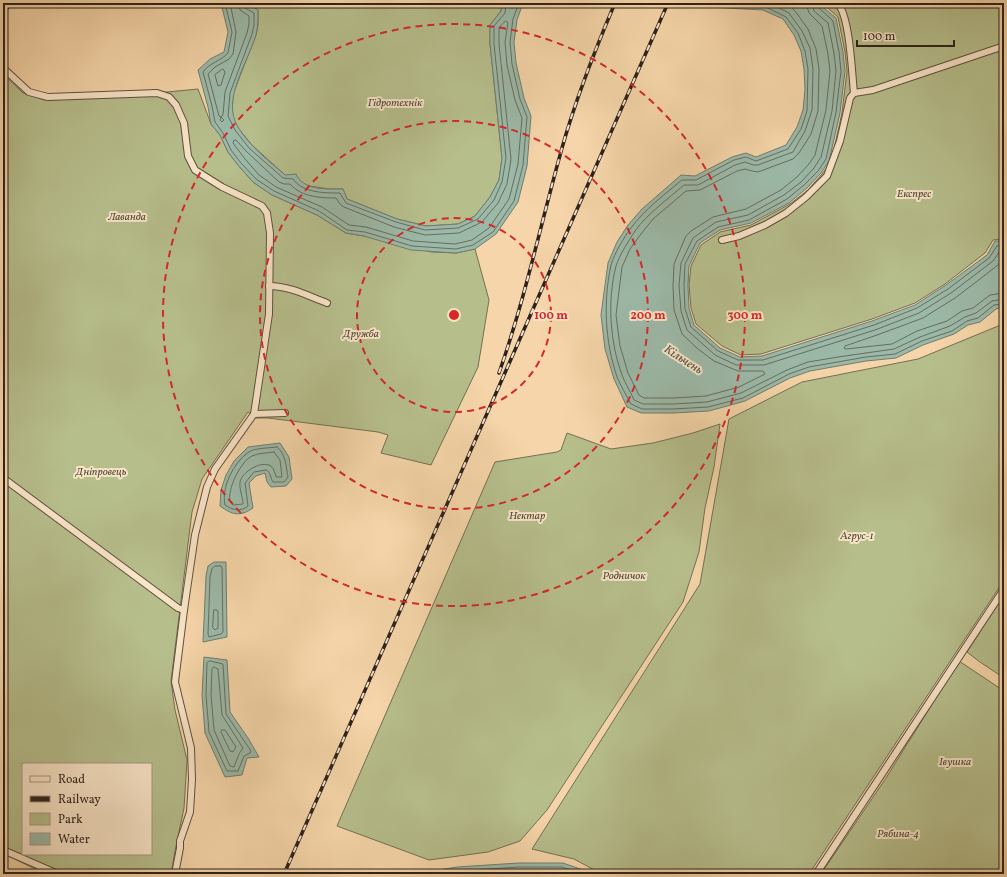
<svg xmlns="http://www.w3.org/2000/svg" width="1007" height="877" font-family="Vollkorn,serif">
<rect width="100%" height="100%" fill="#f5d5a9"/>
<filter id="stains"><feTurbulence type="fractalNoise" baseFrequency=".005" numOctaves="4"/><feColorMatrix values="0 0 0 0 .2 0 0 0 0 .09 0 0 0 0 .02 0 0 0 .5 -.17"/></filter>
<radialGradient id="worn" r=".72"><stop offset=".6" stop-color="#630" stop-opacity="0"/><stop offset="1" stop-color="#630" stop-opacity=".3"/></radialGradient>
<!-- green -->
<g fill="#b6be8c" stroke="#727054" fill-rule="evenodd">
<path d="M245,3H502L501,11L490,25V44L502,158L499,180L490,197L475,216L458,224L426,226L397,219L347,199L343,189H330L309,186L285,175L252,145L238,128L232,115L233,94L256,35L258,25V10Z"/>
<path d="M822,3H1004V239L993,240L985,253L945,284L915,303L872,319L761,354L741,355L722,346L696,324L691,308L689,285L691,266L701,245L720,232L751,225L790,204L808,190L822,174L831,162L842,113L847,71L845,52L838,17Z"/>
<path d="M3,74L23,93L44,100L115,97L198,89L211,124L220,135L228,152L238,165L253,182L272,195L317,215L346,233L364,236L431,252L456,253L475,249L489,300L478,367L431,465L381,453L388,435L378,432L268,418H256L248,412L202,479L192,512L171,681L175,710L187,760L184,808L175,851L171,874H45L3,853ZM23,764H151V854H23Z"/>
<path d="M1003,324L1004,580L809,874H602L574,859L532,849L700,584L729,419L802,382L918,359Z"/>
<path d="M720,424L714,467L705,508L699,552L683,602L547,810L520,841L488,852L429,860L337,826L495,462L557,452L561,450L567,433L611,449L653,443L693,433Z"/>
<path d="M1004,595V678L980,662L967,652Z"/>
<path d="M959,661L1004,691V874H821L886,778Z"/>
</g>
<!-- water -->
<g fill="#9cb9a8" stroke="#707d70">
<path d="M221,3H245L258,10C258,19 258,26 256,35C248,62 221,100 238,127C249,146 269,161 285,175L296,174C304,191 327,189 343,189L347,199L397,219L426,226L458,224L475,216L490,197L499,180L502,158L490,44V25L501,11L502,3H523L517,20L514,42L516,63L524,98L531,116L527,166L518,202L496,234L475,249L456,253L411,250L364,236L346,233L317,215L272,195L253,182L238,165L228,152L220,135L211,124L208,107L198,70L210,59L224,52L228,32Z"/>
<path d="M700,3H818L836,18L843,52L845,71L840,113L829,161L821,173L807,188L789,203L751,223L720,230L700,243L689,266L688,285L689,308L694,325L720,348L740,357L762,356L872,321L915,305L946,285L987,255L995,241H1004V307L996,309L980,322L968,325L954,334L923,345L896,358L866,361L810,371L790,378L745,401L709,411L673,413H641L627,407L614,379L605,349L601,315L608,263L617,242L628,225L642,209L681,175L695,176L732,157L746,153L756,157L786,145L797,127L803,110L805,89L804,69L801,51L794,35L783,19L763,10L708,7Z"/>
<path d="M280,443L289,457L292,479L286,486L271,487L267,482L265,473L256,476L249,483L253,508C240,517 232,515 220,506L221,490L226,475L234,461L248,447Z"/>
<path d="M214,562H226L227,637L203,642L206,576L208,566Z"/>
<path d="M204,657L227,660L230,712L248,738L259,757L247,758L242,775L225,777L205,733L202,695Z"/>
<path d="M519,863H563L594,874H414L457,867Z"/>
</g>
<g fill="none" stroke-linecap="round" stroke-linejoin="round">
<!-- shore -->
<g stroke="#656e62" stroke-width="1">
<path d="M225,3L232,32L228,53C221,61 209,63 203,72L212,106L215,122L223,133L231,150L241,163L256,179L274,191L319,211L347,230L365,232L412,246L456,249L473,245L493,232L514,201L523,165L527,117L520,99L512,64L510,42L513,19L519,3"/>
<path d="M230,3L236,32L233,54L229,59L215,67L208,74L219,116L221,117L220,120L222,122L224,120L221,117L223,115L225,92L247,33L249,24V16L240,10L239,3"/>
<path d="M244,3L245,8L254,13V25L252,34L230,93L228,116L235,130L249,148L283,178L293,179C303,193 324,193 340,193L346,203L396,222L425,230L458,228L478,219L494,200L502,182L506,158L494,44V26L505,13L506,3"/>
<path d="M714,3L764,6L786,17L798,33L805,51L808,69L807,111L801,129L788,149L756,161L746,157L734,160L696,180H682C665,194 644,210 631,228C623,239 615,252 611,265C603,302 605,341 617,377C621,386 626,395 631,404L642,409H673L708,407L743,398L789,374L809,367L866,357L895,354L922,341L952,331L967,321L978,318L994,305L1004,304"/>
<path d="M769,3L789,13L802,31L810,48L813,69L812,110L805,131L793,152L758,165H753L745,162L735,165L698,185H684C668,199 647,214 635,231C628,242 620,254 616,266C607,301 610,342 622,375C625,384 631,392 634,400L643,404H673L707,402L741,393L787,370L808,362L838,357L894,349L920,337L950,326L965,317L976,313L992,301L1004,299"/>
<path d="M783,3L791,7L795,11L808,29L816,49L819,69L818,111L811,134L799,153L793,159L758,172L752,171L745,169L737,171L700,190L686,191L653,219L641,234L630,249L622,267L616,315L620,346L628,373L639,395L644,398H673L706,396L739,387L765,374L763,371H738L714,361L698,349L682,334L674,310L673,286L674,264L686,236L691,231L713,217L746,209L781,190L797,177L809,164L815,155L826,110L830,71L828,54L822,26L809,13L806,3"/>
<path d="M812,3L814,11L828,23L834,53L836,71L832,111L821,157L814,168L801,182L784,195L748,215L716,222L693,238L681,263L679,285L681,311L687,330L715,355L736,365H764L875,330L919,313L951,293L976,274L993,261L1000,251L1004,250"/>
<path d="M817,3L818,7L833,21L839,52L841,71L836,112L826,159L818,171L804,185L787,199L749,220L718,227L697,241L685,264L684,285L685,309L691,327L718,351L738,360H763L874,325L917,308L948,289L989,258L997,246L1004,245"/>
<path d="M506,21L508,23L505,42L507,65L515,100L522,118L518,164L509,199L489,228L472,240L455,244L413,241L366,227L349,225L322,207L276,187L259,175L245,159L233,143L234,140H236L246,151L279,182L284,184H290C301,197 321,198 336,198L340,204L344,207L394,227L425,235L459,233L482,222L498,203L507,184L511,159L499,44V28Z"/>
<path d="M223,69L225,72L221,85L218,86L215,75Z"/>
<path d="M1004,256L998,265L980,279L955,298L923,318L877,335L845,346L844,348L846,349L892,344L917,331L947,321L962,311L973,308L990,295L1004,293"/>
<path d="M277,447C286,454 286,467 288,477L284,482H273C270,478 271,472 266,470L254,472L245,483L248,506C241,512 232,510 225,505C221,487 234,462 249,452C254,448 270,448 277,447Z"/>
<path d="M274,452L280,460L282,477H276C275,473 274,469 271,466C261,460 242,472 240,482C239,489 243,497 243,504L233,505L230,502C227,490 240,462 252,456C258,453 268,453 274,452Z"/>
<path d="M215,566H221L222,568L223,632L221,634L209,637L208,634L210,577L212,569Z"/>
<path d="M214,610H217L218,612V628L215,630L213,628Z"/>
<path d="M210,661L223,664L226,714L251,751L250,753L244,756L238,771H227L209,732L206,695L207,663Z"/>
<path d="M214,667L218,669L222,715L243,748L239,754L234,767L230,766L214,730L211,695L212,669Z"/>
<path d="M222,730H225L236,747L233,752L230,751L221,732Z"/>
<path d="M439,874L457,871L519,867H562L582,874"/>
<path d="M489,874L561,872L567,874"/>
</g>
<defs>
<g id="minor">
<path d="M837,3C850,14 852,75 854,93"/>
<path d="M3,11L8,3"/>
<path d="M3,68L29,92L48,97L157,93L169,97L176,105L184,123L188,156L195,170L222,187L262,206L267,213L270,233L269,314L254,414L215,469L207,487L195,535L184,610L175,682L191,748L192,779L190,812L180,841V848L175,874"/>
<path d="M722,240L739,236L765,225L786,213L806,197L827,176L840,141L850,98L854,93L873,90L1004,46"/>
<path d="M269,286C290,286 308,296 327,303"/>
<path d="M254,414L285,413"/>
<path d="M3,478L178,608L184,610"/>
<path d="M3,850L58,874"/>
<path d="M816,874L1004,589"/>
</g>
</defs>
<!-- minor casing -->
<use href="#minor" stroke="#604f3f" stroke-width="8"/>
<!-- minor -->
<use href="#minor" stroke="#f8e4c7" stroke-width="6"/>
<defs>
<g id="rail">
<path d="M499,373C525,299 541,223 562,148C576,98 595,50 615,3"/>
<path d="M284,874L668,3"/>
</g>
</defs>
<!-- rail casing -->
<use href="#rail" stroke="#2e221c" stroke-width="3.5"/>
<!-- rail -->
<use href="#rail" stroke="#f8e4c7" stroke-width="2" stroke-dasharray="6" stroke-linecap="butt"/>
</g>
<!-- distance rings -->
<g fill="none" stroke="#d62828" stroke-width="2" stroke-dasharray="7 5">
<circle cx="454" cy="315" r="97"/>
<circle cx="454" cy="315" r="194"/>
<circle cx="454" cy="315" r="291"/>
</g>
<g text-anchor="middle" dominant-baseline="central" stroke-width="4" stroke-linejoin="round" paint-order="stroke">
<!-- park labels -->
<g font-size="11" font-style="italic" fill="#504938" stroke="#f8e4c7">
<text x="395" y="103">Гідротехнік</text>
<text x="914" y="194">Експрес</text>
<text x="127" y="217">Лаванда</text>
<text x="361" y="334">Дружба</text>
<text x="101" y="472">Дніпровець</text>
<text x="527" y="516">Нектар</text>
<text x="857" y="536">Агрус-1</text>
<text x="624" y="576">Родничок</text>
<text x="955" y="762">Івушка</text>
<text x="898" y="834">Рябина-4</text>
</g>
<!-- water labels -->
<g font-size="12" font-style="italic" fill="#4f4f46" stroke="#f8e4c7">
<text transform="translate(683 360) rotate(33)">Кільчень</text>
</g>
</g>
<circle cx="454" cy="315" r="6" fill="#d62828" stroke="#f8e4c7" stroke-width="2"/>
<g font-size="12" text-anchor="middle" font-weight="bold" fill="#d62828" stroke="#f8e4c7" stroke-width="4" stroke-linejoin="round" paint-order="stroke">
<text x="551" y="319">100 m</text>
<text x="648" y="319">200 m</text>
<text x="745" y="319">300 m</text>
</g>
<!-- margin -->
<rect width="1007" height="877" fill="none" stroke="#f5d5a9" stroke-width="16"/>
<rect x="4" y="4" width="999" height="869" fill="none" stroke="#2e221c" stroke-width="2"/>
<rect x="8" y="8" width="991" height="861" fill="none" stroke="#2e221c"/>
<!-- legend -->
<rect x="22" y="763" width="130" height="92" fill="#f8e4c7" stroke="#a79683"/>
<rect x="30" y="776" width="20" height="6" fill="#f8e4c7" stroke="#a79683"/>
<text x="58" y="783" font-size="12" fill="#2e221c">Road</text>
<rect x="30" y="796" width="20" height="6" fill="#2e221c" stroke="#a79683"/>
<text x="58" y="803" font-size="12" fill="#2e221c">Railway</text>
<rect x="30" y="813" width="20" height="12" fill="#b6be8c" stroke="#a79683"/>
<text x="58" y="823" font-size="12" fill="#2e221c">Park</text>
<rect x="30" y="833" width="20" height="12" fill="#9cb9a8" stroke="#a79683"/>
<text x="58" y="843" font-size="12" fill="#2e221c">Water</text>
<!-- scale -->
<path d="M857 40v6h97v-6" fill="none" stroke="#2e221c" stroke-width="2"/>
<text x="863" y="40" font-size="12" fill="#2e221c" stroke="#f8e4c7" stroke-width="3" paint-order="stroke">100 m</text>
<rect width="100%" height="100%" filter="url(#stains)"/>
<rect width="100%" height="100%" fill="url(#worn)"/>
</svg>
